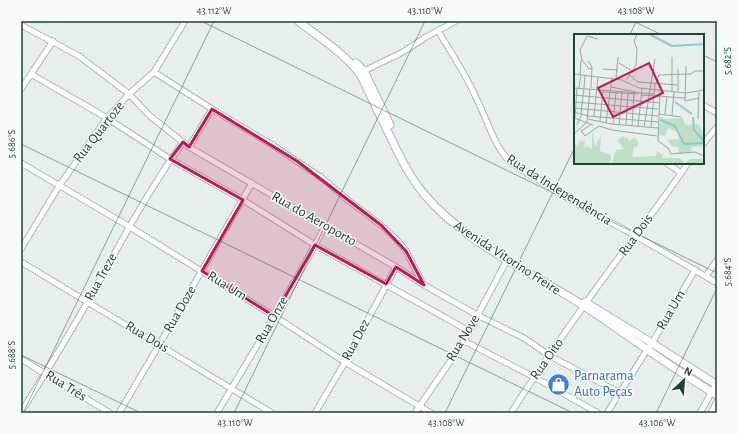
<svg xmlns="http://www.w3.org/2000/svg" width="738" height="434" font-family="'Alegreya Sans',sans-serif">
<rect width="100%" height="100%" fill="#e6efeb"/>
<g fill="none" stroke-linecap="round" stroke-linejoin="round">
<defs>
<g id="street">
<path d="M21,25L79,56L129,94L150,116L189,147L396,267L424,285L477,315L524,338L550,356L620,393"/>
<path d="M438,31C450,50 462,69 472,89C477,100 482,110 486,120C493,136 499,153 513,164L582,207L636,236L717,283"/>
<path d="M364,71L403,52L426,37L456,21"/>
<path d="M154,72L212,109L274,146L322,178L349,201L381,225L397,240L406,251L423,284"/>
<path d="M31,74L107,118L170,159L243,200L315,245L469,331"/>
<path d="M21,89L53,41"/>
<path d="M703,105L717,113"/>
<path d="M703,144L717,127"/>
<path d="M189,147L212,109"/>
<path d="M21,163L130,227L274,316L345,362L431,413"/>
<path d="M667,163L681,173"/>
<path d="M21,249L59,186L107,118L129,94L154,72L185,21"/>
<path d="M21,262L272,413"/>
<path d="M706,276L717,260"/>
<path d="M464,341L534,377L598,413"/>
<path d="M21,359L110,413"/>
<path d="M21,412C47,371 72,330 96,287C123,238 150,188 183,142"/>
<path d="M119,413L159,345L252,183"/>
<path d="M217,413C253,351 292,290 325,226"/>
<path d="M315,413L345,362L396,267"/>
<path d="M415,413L464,341L507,260"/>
<path d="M511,413C535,375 560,339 586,303C619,255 656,211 688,163"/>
<path d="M607,413L647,350L652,343L695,270"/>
<path d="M700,413L716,384"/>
<path d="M711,413L717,401"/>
</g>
<g id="secondary">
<path d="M298,21C320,38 343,52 360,74C370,94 379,114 389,134C399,155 409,176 424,194C466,244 530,271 584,306C628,335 671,368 717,395"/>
<path d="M356,63L364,71L390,125"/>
<path d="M585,302L652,343L717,385"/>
</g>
</defs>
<!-- street casing -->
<use href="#street" stroke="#a8b8b2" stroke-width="7"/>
<!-- secondary casing -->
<use href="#secondary" stroke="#a4bbb3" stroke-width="9"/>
<!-- street -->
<use href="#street" stroke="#fff" stroke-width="5"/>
<!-- secondary -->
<use href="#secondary" stroke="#fff" stroke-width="7"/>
</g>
<!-- marked area -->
<path fill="#c2185b" fill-opacity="0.2" stroke="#c2185b" stroke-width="3" stroke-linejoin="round" d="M212,109L297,161L381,225L406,251L424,285L396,267L386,284L315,245L274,316L202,271L243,200L170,159L183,142L189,147Z"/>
<!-- ticks -->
<path fill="none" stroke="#24423a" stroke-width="1" stroke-opacity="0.45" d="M201,21L717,273M633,21L662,35M630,35L636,21M703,55L717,62M21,144L573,413M21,355L141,413M23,413L214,21M234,413L425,21M445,413L575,147M656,413L717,288"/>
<!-- icons -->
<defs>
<symbol id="shop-disc" viewBox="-11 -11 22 22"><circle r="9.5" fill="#3f7fe0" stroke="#f7fbf9"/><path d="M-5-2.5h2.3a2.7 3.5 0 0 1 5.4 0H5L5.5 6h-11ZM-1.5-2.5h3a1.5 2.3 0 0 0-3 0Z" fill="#fff"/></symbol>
</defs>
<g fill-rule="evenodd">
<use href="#shop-disc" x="546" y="372" width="25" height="25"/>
</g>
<g text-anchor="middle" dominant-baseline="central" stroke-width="3" stroke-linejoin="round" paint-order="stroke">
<!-- street labels -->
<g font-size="14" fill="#24423a" stroke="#f7fbf9">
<text transform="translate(99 132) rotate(-52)">Rua Quartoze</text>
<text transform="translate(559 190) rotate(32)">Rua da Independência</text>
<text transform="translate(314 219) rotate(30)">Rua do Aeroporto</text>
<text transform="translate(636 235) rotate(-54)">Rua Dois</text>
<text transform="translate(507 258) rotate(33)">Avenida Vitorino Freire</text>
<text transform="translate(101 277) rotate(-61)">Rua Treze</text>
<text transform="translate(227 286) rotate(32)">Rua Um</text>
<text transform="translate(180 309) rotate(-60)">Rua Doze</text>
<text transform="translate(671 310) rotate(-60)">Rua Um</text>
<text transform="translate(272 320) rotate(-60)">Rua Onze</text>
<text transform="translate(147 337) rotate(31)">Rua Dois</text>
<text transform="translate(463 338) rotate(-59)">Rua Nove</text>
<text transform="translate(356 340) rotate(-62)">Rua Dez</text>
<text transform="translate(547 359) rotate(-55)">Rua Oito</text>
<text transform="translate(66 386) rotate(32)">Rua Três</text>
</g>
<!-- shop labels -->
<g font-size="14" fill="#366cbe" stroke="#f7fbf9" text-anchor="start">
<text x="574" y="376">Parnarama<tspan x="574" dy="16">Auto Peças</tspan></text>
</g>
</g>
<!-- overview -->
<g transform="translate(574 34)">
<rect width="130" height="130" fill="#e6efeb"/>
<path d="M87,82L89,85L109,84L111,91L124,90L129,98L130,112L117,113L118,117L104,120L105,113L98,112L93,106L105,105L104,98L94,94L91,102L84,101L86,88L90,91L86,85ZM18,96L21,113L27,102L26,117L37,121V127L34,128L38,129L42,116L50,115L43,106L50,102L51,105L53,103L55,107L61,103L65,109L62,114L60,113L58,123L82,122L83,117L89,121L88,124H106L111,129L116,125H129L130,130H99V126L98,130H0V107L3,112L8,104L7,108L11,106L10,115L12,112L18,115Z" fill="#bfe0c8"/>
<path fill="none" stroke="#8ec9d4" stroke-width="2" d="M42,0H55M75,0L98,12L130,10M101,68L118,80M119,83L120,96L130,107M86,86L101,92L110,110L130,109"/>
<path fill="none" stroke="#98aaa4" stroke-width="1" d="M14,27L18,33L17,54M45,29L58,37M112,32L111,67L125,64M18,34L15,35L8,26L6,16L13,2L24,5M29,35L44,36M0,40L48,46L65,54L112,59L130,56M6,41L7,26M55,41L64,48L103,51M115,41L121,37H130M42,44L44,23M52,46L62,31L63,15L60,7L63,0M82,49L85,41L116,40M37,53L62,58M0,54L80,60M5,54L7,41M10,54L11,41M86,57L84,107L94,114L97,120L121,118L130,122M98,57V23M104,57V35M29,58L64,60M0,61L86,69M67,61L111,64M0,68L84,75M0,74L84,82M0,78L14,82L84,88M7,80L10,54M85,80L107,83M91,80L93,62M98,81L100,58M20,82L24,43M0,84L19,91M1,84L3,54M14,85L37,90L84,94M124,85L125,58M26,87L29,56M32,89L38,43M18,90L7,97L11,102L25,92L38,96L83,102M39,90L42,58M3,91L8,80M45,91L48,58M52,91L54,59M58,92L60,59M64,93L68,55M70,93L81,25M77,94L81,49M0,100L13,88L16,55"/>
<path fill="#c2185b" fill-opacity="0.15" stroke="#c2185b" stroke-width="2" d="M75,29L89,59L39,83L24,54Z"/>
<rect width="130" height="130" fill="none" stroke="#24423a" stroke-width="2"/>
</g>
<!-- border -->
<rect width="738" height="434" fill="none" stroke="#f7fbf9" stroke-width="44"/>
<!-- north arrow -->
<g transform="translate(684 380) rotate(26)" stroke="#f7fbf9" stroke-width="3" paint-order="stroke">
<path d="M0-3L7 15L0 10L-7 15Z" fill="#24423a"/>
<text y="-6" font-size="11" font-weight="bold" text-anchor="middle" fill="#24423a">N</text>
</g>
<rect x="22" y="22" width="694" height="390" fill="none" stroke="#24423a" stroke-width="1.5"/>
<g font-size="10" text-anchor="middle" fill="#24423a">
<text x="214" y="14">43.112°W</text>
<text x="425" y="14">43.110°W</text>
<text x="636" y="14">43.108°W</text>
<text transform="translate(727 61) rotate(-90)" y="4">5.682°S</text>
<text transform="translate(11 144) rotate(-90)" y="4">5.686°S</text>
<text transform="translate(727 272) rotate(-90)" y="4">5.684°S</text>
<text transform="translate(11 355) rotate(-90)" y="4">5.688°S</text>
<text x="235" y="426">43.110°W</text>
<text x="446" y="426">43.108°W</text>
<text x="657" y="426">43.106°W</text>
</g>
</svg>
